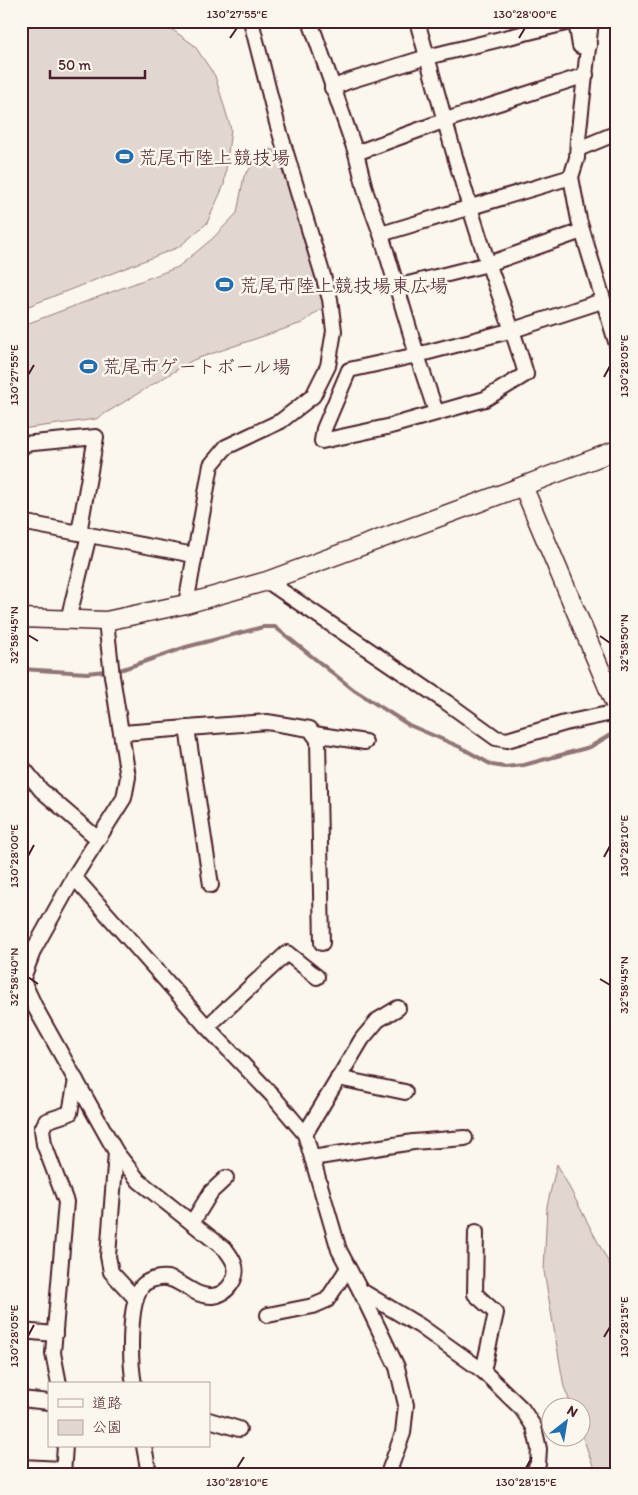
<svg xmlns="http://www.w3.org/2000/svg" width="638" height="1495" font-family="Itim,'Klee One',sans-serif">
<rect width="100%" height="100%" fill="#fbf7ec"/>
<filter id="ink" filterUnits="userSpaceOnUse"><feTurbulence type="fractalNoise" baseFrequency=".02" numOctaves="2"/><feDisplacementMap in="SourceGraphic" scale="10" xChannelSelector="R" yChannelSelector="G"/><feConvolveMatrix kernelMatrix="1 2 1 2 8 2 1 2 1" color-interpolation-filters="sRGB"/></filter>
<g filter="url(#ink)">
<!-- green -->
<g fill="#e2d7d0" stroke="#967b7e">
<path d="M21,21H160L194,45L215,76L231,129L224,185L207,223L179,247L21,309Z"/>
<path d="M266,149L274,150L300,219L324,307L302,323L193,360L96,419L21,429V326L178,267L212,239L237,213L244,176Z"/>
<path d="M557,1164L613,1271L617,1355V1474H596L581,1432L580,1408L572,1407L564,1387L544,1271L547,1206Z"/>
</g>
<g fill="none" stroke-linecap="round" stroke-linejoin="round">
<!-- stream -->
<path stroke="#907477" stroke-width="4" d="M21,669L87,673L123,669L186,647L263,627H275L354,690L409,725L460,747L492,765L505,767L524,765L590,747L617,731"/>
<defs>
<g id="minor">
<path d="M310,21L356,153L366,193L381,234L417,355L513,330L602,301"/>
<path d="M417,21C437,91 455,161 477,230C492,278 512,325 526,374L485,399L387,427L322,441L324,429L349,370L417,355L436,412"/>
<path d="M576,21L580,46L589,45"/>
<path d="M591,21L578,139L577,158L571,177L579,220L617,345"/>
<path d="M332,88L349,81L427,57L574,21"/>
<path d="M578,149L617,133"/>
<path d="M356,153L446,120L586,75"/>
<path d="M381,234L571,177"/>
<path d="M396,287L488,264L582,231"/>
<path d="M21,449L23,444L96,437L79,533"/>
<path d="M21,522L194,555"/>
<path d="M267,581L446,702L496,738L507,740L565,723L617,712"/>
<path d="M186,604L211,465L226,447L281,421L313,396L328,366L334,331L330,299L277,123L251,21"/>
<path d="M68,620L89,535"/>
<path d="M187,728L211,885"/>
<path d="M122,733L267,722L310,729L318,740L322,943"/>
<path d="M314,734L365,742"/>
<path d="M21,765L41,790L98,839"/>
<path d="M74,877L207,1027L272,1095L305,1134L339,1250L360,1290L397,1367L406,1405L403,1433L388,1474"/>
<path d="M22,979L36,1009L116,1152L108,1256L111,1272L136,1299"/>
<path d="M21,983L34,949L74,877L124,798L128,777L112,676L106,621"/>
<path d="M207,1027L287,953L317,977"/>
<path d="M338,1078L405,1092"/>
<path d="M305,1134L362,1039L378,1020L398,1008"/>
<path d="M116,1152L139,1181L226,1250C229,1254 232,1258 234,1263C240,1277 227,1295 212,1296C194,1297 181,1280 167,1278C159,1277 147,1280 142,1286C128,1304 130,1362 134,1384"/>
<path d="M312,1158L413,1142L465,1138"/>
<path d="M192,1223L211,1192L226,1178"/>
<path d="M476,1232L475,1294L496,1313L483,1371"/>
<path d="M360,1290L420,1326L483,1371L522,1409L534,1427L539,1449L538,1464L532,1474"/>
<path d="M268,1315L313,1306L327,1300L348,1268"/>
<path d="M21,1331L55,1334"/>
<path d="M59,1384L53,1353L66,1202L44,1144L42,1129L46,1121L70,1113L76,1080"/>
<path d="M21,1399L49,1402"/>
<path d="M209,1420L239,1429"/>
<path d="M144,1446L149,1474"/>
<path d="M21,1467L63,1469"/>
<path d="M63,1474L65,1446"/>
</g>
<g id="tertiary">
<path d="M523,486L617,709"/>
<path d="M21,618L106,621L186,604L267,581L523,486L617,450"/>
</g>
</defs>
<!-- minor casing -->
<use href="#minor" stroke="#4a1f2b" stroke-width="18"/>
<!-- tertiary casing -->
<use href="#tertiary" stroke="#4a1f2b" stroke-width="21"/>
<!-- minor -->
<use href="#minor" stroke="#fbf7ec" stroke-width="14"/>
<!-- tertiary -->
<use href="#tertiary" stroke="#fbf7ec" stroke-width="18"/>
</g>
</g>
<!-- ticks -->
<path fill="none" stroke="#4a1f2b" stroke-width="2" d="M230,38L237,28M519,38L525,28M28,375L34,365M604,377L610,366M28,635L38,641M600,636L610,643M28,856L34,845M604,857L610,846M28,977L38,984M600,979L610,985M28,1336L34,1325M604,1337L610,1327M237,1468L244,1457M526,1468L532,1457"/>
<!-- icons -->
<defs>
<symbol id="stadium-bare" viewBox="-9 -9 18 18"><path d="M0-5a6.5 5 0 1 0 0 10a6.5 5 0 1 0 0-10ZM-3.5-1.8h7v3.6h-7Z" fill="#1f6fb2" stroke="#fbf7ec" stroke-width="2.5" paint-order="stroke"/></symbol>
</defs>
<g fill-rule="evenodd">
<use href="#stadium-bare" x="112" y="144" width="25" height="25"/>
<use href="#stadium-bare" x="212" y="272" width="25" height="25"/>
<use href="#stadium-bare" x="76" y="354" width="25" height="25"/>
</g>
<g text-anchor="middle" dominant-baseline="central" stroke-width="5" stroke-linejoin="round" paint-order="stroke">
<!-- poi labels -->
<g font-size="19" fill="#4a1f2b" stroke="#fbf7ec" text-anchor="start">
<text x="138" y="157">荒尾市陸上競技場</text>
<text x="239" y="285">荒尾市陸上競技場東広場</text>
<text x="102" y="366">荒尾市ゲートボール場</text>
</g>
</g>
<!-- margin -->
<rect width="638" height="1495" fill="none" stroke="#fbf7ec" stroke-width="55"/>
<!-- legend -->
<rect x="48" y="1382" width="162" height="65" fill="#fbf7ec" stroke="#b4a19f"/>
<rect x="58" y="1399" width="25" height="8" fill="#fbf7ec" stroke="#b4a19f"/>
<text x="92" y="1408" font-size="15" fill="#4a1f2b">道路</text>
<rect x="58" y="1420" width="25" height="15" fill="#e2d7d0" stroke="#b4a19f"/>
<text x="92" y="1432" font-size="15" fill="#4a1f2b">公園</text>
<!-- north arrow -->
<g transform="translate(566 1422) rotate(31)"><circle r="24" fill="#fbf7ec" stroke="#b4a19f"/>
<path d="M0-4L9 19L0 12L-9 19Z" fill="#1f6fb2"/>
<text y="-8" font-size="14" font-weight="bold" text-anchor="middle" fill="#4a1f2b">N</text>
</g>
<!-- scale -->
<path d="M50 70v8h95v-8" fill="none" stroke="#4a1f2b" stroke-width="2.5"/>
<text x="58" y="70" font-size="15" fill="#4a1f2b" stroke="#fbf7ec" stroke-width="4" paint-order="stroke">50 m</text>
<rect x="28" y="28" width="582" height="1440" fill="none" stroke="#4a1f2b" stroke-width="2"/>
<g font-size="12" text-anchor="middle" fill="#4a1f2b">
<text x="237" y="18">130°27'55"E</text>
<text x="525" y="18">130°28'00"E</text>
<text transform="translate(624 366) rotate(-90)" y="4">130°28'05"E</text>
<text transform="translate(14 375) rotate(-90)" y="4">130°27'55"E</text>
<text transform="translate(14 635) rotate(-90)" y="4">32°58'45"N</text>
<text transform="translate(624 643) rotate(-90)" y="4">32°58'50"N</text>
<text transform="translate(624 846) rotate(-90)" y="4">130°28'10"E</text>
<text transform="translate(14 856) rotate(-90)" y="4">130°28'00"E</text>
<text transform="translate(14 977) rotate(-90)" y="4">32°58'40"N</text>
<text transform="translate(624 985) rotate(-90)" y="4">32°58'45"N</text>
<text transform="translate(624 1327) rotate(-90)" y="4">130°28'15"E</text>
<text transform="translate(14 1336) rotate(-90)" y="4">130°28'05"E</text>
<text x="237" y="1486">130°28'10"E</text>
<text x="526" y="1486">130°28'15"E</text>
</g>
</svg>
